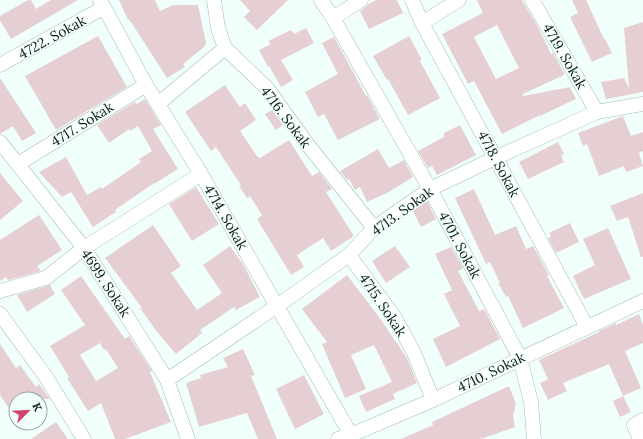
<svg xmlns="http://www.w3.org/2000/svg" width="643" height="439" font-family="Lora,serif">
<rect width="100%" height="100%" fill="#f1fffc"/>
<!-- building -->
<g fill="#e6cfd2" fill-rule="evenodd">
<path d="M28,0H31L36,9L51,0H78L11,39L0,20V16Z"/>
<path d="M119,0H155L160,11L173,5H198L206,43L204,47L183,64L185,67L167,78L129,19L128,20Z"/>
<path d="M240,0H288L257,30L244,17L250,11Z"/>
<path d="M376,0H397L403,13L369,29L360,11L369,4Z"/>
<path d="M477,0H522L538,27L551,54L553,53L564,73V75L523,94V96L570,87L576,99L540,116V115L502,134L474,81L468,84L442,34L483,13ZM497,25L519,68L496,79L474,37Z"/>
<path d="M572,0H586L604,39H605L612,53L592,62L570,17L578,13Z"/>
<path d="M643,22V92L606,99L601,82L624,78L629,88L624,28Z"/>
<path d="M306,28L314,43L281,60L293,80L281,87L269,66L268,67L259,50L271,44L268,41L291,30L294,34Z"/>
<path d="M98,36L127,87L56,130L25,76Z"/>
<path d="M409,36L422,60L420,61L440,98L408,115L388,79L387,80L373,56Z"/>
<path d="M334,37L366,96L367,95L380,119L338,140L324,114L318,117L305,92L338,74L322,43Z"/>
<path d="M0,78L36,133L22,141L13,126L0,134Z"/>
<path d="M225,85L240,107L245,103L256,120L240,131L257,156L260,158L289,140L312,176L319,172L332,189L326,192L354,236L331,251L323,238L297,255L304,267L291,275L257,219L262,215L250,196L247,198L239,186L241,185L216,147L211,151L185,112Z"/>
<path d="M145,99L161,125L153,129L178,169L154,184V183L115,210L116,212L93,227L71,192L62,197L39,172L66,157L87,195L101,187L102,189L141,162L139,159L152,151L138,126L130,131L129,129L109,143L97,125L135,102L137,104Z"/>
<path d="M272,110L283,125L276,130L265,114Z"/>
<path d="M623,116L631,136L643,132V151L639,153L643,166L626,172L624,166L599,176L587,144L583,146L578,133Z"/>
<path d="M460,125L476,155L437,175L432,166L428,168L418,151L444,137V133Z"/>
<path d="M558,142L564,154L561,155L564,162L528,179L519,162Z"/>
<path d="M378,149L389,168L404,160L413,177L389,192L367,202L360,187L355,190L349,179L347,180L340,171Z"/>
<path d="M0,173L23,201L0,220Z"/>
<path d="M196,187L219,224L192,241L169,204Z"/>
<path d="M474,189L495,235L516,226L526,249L533,246L549,275L547,276L564,308L523,328L508,296L506,297L498,283H500L490,262L486,264L455,198Z"/>
<path d="M643,193V257H641L628,217L617,221L610,206Z"/>
<path d="M427,201L436,219L421,227L413,211Z"/>
<path d="M39,215L62,250L37,266L41,271L8,280L6,277L0,281V240Z"/>
<path d="M570,223L579,242L556,253L548,238L551,236L549,233Z"/>
<path d="M153,225L181,266L171,273L197,310L222,293L203,265L230,246L244,266L260,297L236,310L234,307L200,330L202,333L176,354L157,332L140,308H142L105,258Z"/>
<path d="M608,228L631,279L584,299L573,276L595,265L583,239Z"/>
<path d="M395,246L410,267L386,283L372,261Z"/>
<path d="M451,247L463,268L458,271L479,311L484,309L500,339L446,367L433,339L460,326L444,294L452,290L435,254Z"/>
<path d="M347,275L379,317L407,358L417,383L393,394L395,399L366,412L359,396L392,382L374,345L351,355L366,389L345,398L322,344L327,342L302,309Z"/>
<path d="M81,276L125,339L129,336L152,371L150,372L171,422L125,439H115L101,403L88,411L67,378L69,377L50,346L85,325L61,290ZM100,343L104,350L106,349L118,368L96,381L80,355Z"/>
<path d="M50,285L55,294L27,312L17,295Z"/>
<path d="M639,314L643,324V343L625,351L641,388L623,396L609,364L563,383L567,391L548,400L540,383L548,379L539,360L599,332V331L616,323V325Z"/>
<path d="M0,344L16,368L20,365L36,387L39,384L50,399H16V419L0,395Z"/>
<path d="M243,349L255,375L251,376L277,439H258L247,413L199,427L186,383L201,378L200,375L228,367L223,358Z"/>
<path d="M304,375L324,414L295,429L276,389Z"/>
<path d="M509,386L516,404L513,416L515,427L481,439H401L433,425L432,422Z"/>
<path d="M623,396L631,412L620,417L613,401Z"/>
<path d="M56,422L68,439H31Z"/>
</g>
<g fill="none" stroke-linecap="round" stroke-linejoin="round">
<defs>
<g id="minor">
<path d="M100,0L146,85L201,174L351,435"/>
<path d="M214,0L218,28L225,48L267,88L308,145L374,228"/>
<path d="M321,0L333,18L430,189L520,358L531,402L534,439"/>
<path d="M412,0L422,23L587,327"/>
<path d="M532,0L597,112"/>
<path d="M333,18L361,0"/>
<path d="M422,23L459,0"/>
<path d="M0,65L103,8"/>
<path d="M158,104L225,48"/>
<path d="M0,142L84,248L167,380L188,439"/>
<path d="M18,164L146,85"/>
<path d="M349,255L395,318L414,353L433,400"/>
<path d="M0,291L46,278L84,248L201,174"/>
<path d="M0,314L46,377L84,439"/>
<path d="M167,380L277,306L349,255L374,228L430,189L495,158L597,112L643,104"/>
<path d="M338,439L351,435L433,400L643,301"/>
<path d="M640,439L634,425L643,420"/>
</g>
</defs>
<!-- minor casing -->
<use href="#minor" stroke="#a4bbb6" stroke-width="15"/>
<!-- minor -->
<use href="#minor" stroke="#fff" stroke-width="14"/>
</g>
<g text-anchor="middle" dominant-baseline="central" stroke-width="3" stroke-linejoin="round" paint-order="stroke">
<!-- street labels -->
<g font-size="14" fill="#141c1b" stroke="#f1fffc">
<text transform="translate(52 37) rotate(-29)">4722. Sokak</text>
<text transform="translate(565 56) rotate(60)">4719. Sokak</text>
<text transform="translate(286 117) rotate(53)">4716. Sokak</text>
<text transform="translate(82 124) rotate(-32)">4717. Sokak</text>
<text transform="translate(499 164) rotate(62)">4718. Sokak</text>
<text transform="translate(402 211) rotate(-36)">4713. Sokak</text>
<text transform="translate(226 217) rotate(60)">4714. Sokak</text>
<text transform="translate(460 245) rotate(62)">4701. Sokak</text>
<text transform="translate(106 283) rotate(57)">4699. Sokak</text>
<text transform="translate(383 305) rotate(56)">4715. Sokak</text>
<text transform="translate(491 372) rotate(-26)">4710. Sokak</text>
</g>
</g>
<!-- north arrow -->
<g transform="translate(28 411) rotate(66)"><circle r="19" fill="#f1fffc" stroke="#99a4a2"/>
<path d="M0-3L7 15L0 10L-7 15Z" fill="#d2436a"/>
<text y="-6" font-size="11" font-weight="bold" text-anchor="middle" fill="#141c1b">K</text>
</g>
</svg>
